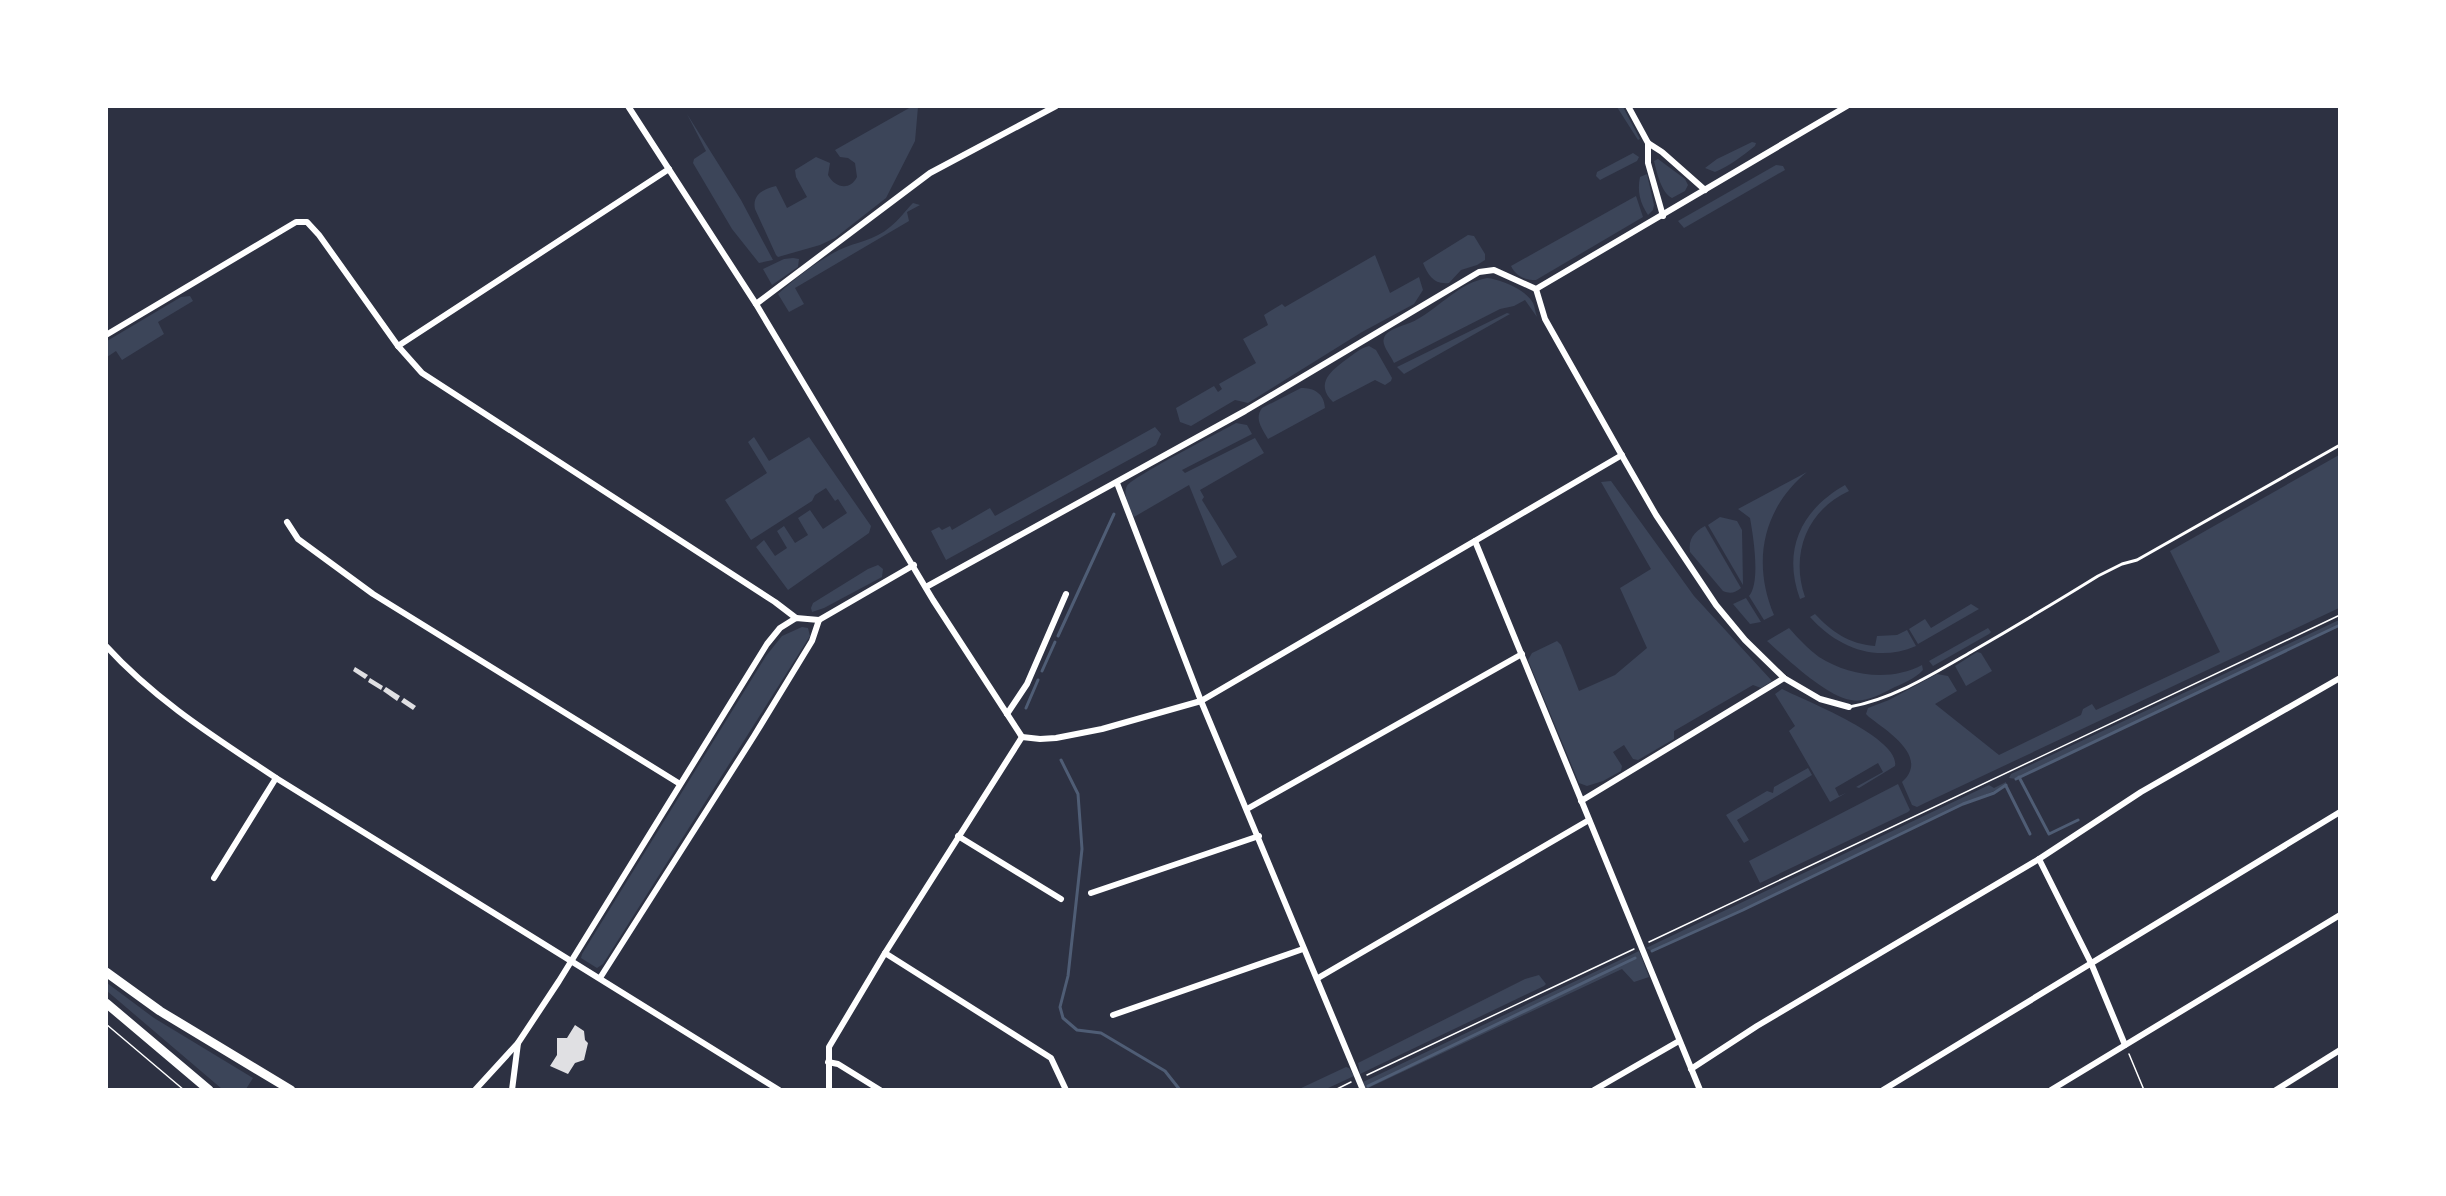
<svg xmlns="http://www.w3.org/2000/svg" width="2446" height="1196" font-family="Commissioner,sans-serif">
<rect width="100%" height="100%" fill="#2d3142"/>
<!-- green -->
<g fill="#3c4559">
<path d="M911,107H918L915,141L886,198L835,238L820,245L778,257L776,255L755,209C752,195 763,189 776,186L787,208L807,197L796,177L795,170L816,157L830,163L828,175C835,188 850,191 857,177L855,163L848,158L840,157L835,150Z"/>
<path d="M1617,107H1623L1640,139L1638,140Z"/>
<path d="M687,114L741,200L773,260L759,263L732,229L693,163L694,159L706,151Z"/>
<path d="M1752,142L1756,143L1755,146C1742,156 1730,166 1715,172L1705,168L1717,159Z"/>
<path d="M1633,153L1639,157L1637,161L1600,180L1596,176L1597,172Z"/>
<path d="M1658,159L1685,179L1688,185L1685,191L1672,198C1661,192 1657,173 1654,161Z"/>
<path d="M1776,165L1783,166L1785,170L1684,228L1678,221Z"/>
<path d="M1647,174L1654,205L1653,210L1648,215C1640,203 1637,191 1640,177Z"/>
<path d="M1636,196L1643,217L1536,280C1524,280 1516,276 1511,266Z"/>
<path d="M913,203L920,205L907,212L909,221L795,288L804,304L789,312L778,294C794,279 819,260 839,250C856,242 875,240 890,227C899,220 905,211 913,203Z"/>
<path d="M1468,235L1474,236L1485,254V260L1477,265L1461,270L1449,283C1434,285 1428,275 1423,263Z"/>
<path d="M1375,255L1390,293L1419,277L1423,290L1414,304L1362,332L1248,403L1235,400L1191,426L1180,422L1176,408L1214,386L1218,392L1222,389L1219,384L1256,363L1243,339L1268,325L1264,315L1282,304L1285,307Z"/>
<path d="M793,258L799,259L798,267L772,285L763,269L784,259Z"/>
<path d="M1487,278C1500,279 1527,290 1533,303C1535,307 1535,312 1537,317L1525,300L1514,306L1500,309L1394,363C1391,356 1381,345 1384,338C1387,328 1408,325 1416,320C1440,307 1459,283 1487,278Z"/>
<path d="M190,296L193,301L158,322L164,334L122,360L116,351L107,357V341L181,297Z"/>
<path d="M1507,313L1510,314L1404,374L1397,367Z"/>
<path d="M1369,346L1376,350L1392,378L1391,381L1385,385L1375,380L1333,402C1314,383 1332,370 1347,359C1354,354 1360,348 1369,346Z"/>
<path d="M1301,388C1314,388 1324,393 1325,408L1268,439C1262,428 1254,419 1262,408Z"/>
<path d="M1236,423L1247,425L1252,434L1182,470L1185,473L1255,438L1264,453L1200,490L1204,497L1202,500L1237,557L1222,566L1189,485L1134,517C1130,508 1122,495 1127,486C1132,477 1220,432 1236,423Z"/>
<path d="M1155,427L1161,434L1156,445L946,560L931,531L939,527L942,530L950,526L952,530L990,508L995,516Z"/>
<path d="M754,437L769,461L809,437L871,526L869,533L788,590L756,547L764,540L775,556L787,548L777,531L784,526L795,543L808,535L798,518L810,510L823,529L847,513L838,499L835,501L826,488L815,495L812,501L751,540L725,500L767,473L748,442Z"/>
<path d="M2339,455V608L1925,803L1917,807L1912,805L1902,782C1930,757 1887,731 1869,717L1866,714L1868,708L1889,700L1937,674L1948,676L1957,691L1935,704L1999,755L2081,715L2083,709L2092,704L2096,710L2220,652L2170,551Z"/>
<path d="M1807,472C1762,509 1752,563 1774,615L1764,620L1749,596C1761,582 1753,535 1750,518L1738,509Z"/>
<path d="M1611,481L1694,596L1772,681L1761,688L1753,685L1674,731V739L1638,760L1633,759L1624,745L1613,752L1622,766L1621,771L1603,781L1587,786L1579,783L1528,660L1532,653L1557,641L1561,645L1579,691L1615,675L1647,648L1620,588L1651,569L1601,482Z"/>
<path d="M1845,485L1849,491C1807,510 1790,554 1805,597L1800,599C1782,550 1801,510 1845,485Z"/>
<path d="M1720,517L1737,521L1742,530L1743,585L1708,525Z"/>
<path d="M1705,526L1741,588C1735,593 1730,594 1723,591L1690,552C1688,539 1694,532 1705,526Z"/>
<path d="M878,565L883,569L882,577L824,608L812,612L811,608L813,603L868,569Z"/>
<path d="M1746,598L1761,622L1750,624L1733,604Z"/>
<path d="M1971,604L1979,609L1918,644L1909,629L1925,619L1931,628Z"/>
<path d="M1815,614C1832,632 1849,644 1875,646L1877,636L1897,635L1907,630L1916,646C1876,663 1838,648 1810,617Z"/>
<path d="M2339,620V625L2016,779L2009,778L2011,774Z"/>
<path d="M802,627L808,628L810,636L603,964L597,968L581,958L582,954L766,656L782,636Z"/>
<path d="M1789,628C1798,638 1808,649 1819,657C1849,676 1890,682 1922,665L1923,670C1915,679 1901,684 1891,689C1879,695 1864,703 1851,700C1826,696 1786,658 1767,641Z"/>
<path d="M1988,628L1991,632L1989,634L1933,666L1929,661Z"/>
<path d="M1977,652L1981,653L1992,671L1966,686L1955,666Z"/>
<path d="M1782,689C1804,700 1901,738 1895,766L1859,788L1856,787L1883,772L1878,763L1835,788L1839,796L1846,793L1830,802L1789,731L1795,726L1775,694Z"/>
<path d="M1808,768L1812,775L1737,820L1749,840L1744,843L1726,815L1767,791L1773,793L1774,787Z"/>
<path d="M2006,782V786L1963,804L1743,910L1652,951L1646,948L1989,785L1994,788Z"/>
<path d="M1898,784L1910,810L1908,812L1760,883L1749,861Z"/>
<path d="M1639,951L1649,977L1634,982L1622,969L1366,1089L1363,1082Z"/>
<path d="M1539,975L1546,984L1544,986L1360,1074L1358,1063L1525,979Z"/>
<path d="M107,983L154,1018L253,1078L246,1089H222L107,991Z"/>
<path d="M1346,1067L1349,1068L1354,1076L1326,1089L1297,1090Z"/>
</g>
<g fill="none" stroke-linecap="round" stroke-linejoin="round">
<!-- stream -->
<g stroke="#4f5d75" stroke-width="3">
<path d="M1058,636L1114,514"/>
<path d="M1042,671L1055,642"/>
<path d="M1026,708L1038,680"/>
<path d="M1061,760L1078,794L1082,849L1068,976L1060,1007L1063,1018L1077,1030L1101,1033L1165,1071L1180,1090"/>
<path d="M2019,777L2049,834L2078,820"/>
<path d="M2016,779L2340,625"/>
<path d="M2006,786L2030,834"/>
<path d="M1652,951L1743,910L1963,804L1994,793L2006,785"/>
<path d="M1368,1086L1635,958"/>
</g>
</g>
<!-- building -->
<g fill="#e0e0e3">
<path d="M355,667L368,675L365,679L353,671Z"/>
<path d="M370,678L383,686L381,690L368,682Z"/>
<path d="M386,687L400,696L397,701L383,691Z"/>
<path d="M404,698L416,706L413,710L401,702Z"/>
<path d="M575,1025L584,1031L585,1040L588,1043L584,1060L575,1063L568,1074L550,1066L557,1055V1038H567Z"/>
</g>
<g fill="none" stroke-linecap="round" stroke-linejoin="round">
<!-- path -->
<g stroke="#fff" stroke-width="1.5">
<path d="M1649,942L2340,615"/>
<path d="M106,1024L184,1090"/>
<path d="M2129,1054L2144,1090"/>
<path d="M1367,1075L1634,949"/>
<path d="M1335,1090L1351,1082"/>
</g>
<!-- service -->
<path stroke="#fff" stroke-width="3" d="M1849,707C1893,699 1933,674 1971,652C2014,627 2056,602 2098,576L2122,564L2137,560L2340,445"/>
<!-- minor -->
<g stroke="#fff" stroke-width="6">
<path d="M628,106L756,304L933,600L1022,737"/>
<path d="M1628,106L1648,143L1662,152L1705,190"/>
<path d="M1648,143V163L1663,216"/>
<path d="M1536,289L1545,319L1625,461L1656,515L1716,605L1745,640L1784,678L1820,699L1849,707"/>
<path d="M756,304L930,173L1056,106"/>
<path d="M106,335L296,222H307L319,235L398,346L422,373L775,602L796,618"/>
<path d="M398,346L669,169"/>
<path d="M1117,483L1201,701L1363,1090"/>
<path d="M287,522L298,539L373,594L680,784"/>
<path d="M1475,541L1700,1090"/>
<path d="M926,587L1245,411L1479,272L1494,270L1536,289L1847,106"/>
<path d="M106,646C155,700 216,738 276,778L779,1090"/>
<path d="M1007,714L1027,684L1066,594"/>
<path d="M1022,737L1040,739L1056,738L1102,729L1201,701L1622,455"/>
<path d="M1581,801L1784,678"/>
<path d="M1247,809L1522,654"/>
<path d="M958,836L1061,899"/>
<path d="M2039,859L2091,963L2125,1045"/>
<path d="M214,878L276,778"/>
<path d="M1091,893L1259,836"/>
<path d="M885,953L1051,1058L1066,1090"/>
<path d="M600,978L754,736L812,641L819,620"/>
<path d="M1318,978L1589,820"/>
<path d="M1113,1015L1303,949"/>
<path d="M828,1062L838,1064L880,1090"/>
<path d="M1691,1069L1757,1026L2039,859L2141,792L2340,678"/>
<path d="M475,1090L518,1043L559,981L767,644L780,628L796,618L819,620L914,565"/>
<path d="M512,1090L518,1043"/>
<path d="M829,1090V1047L885,953L1022,737"/>
<path d="M1594,1090L1679,1041"/>
<path d="M1883,1090L2340,812"/>
<path d="M2051,1090L2340,915"/>
<path d="M2276,1090L2340,1050"/>
</g>
<!-- primary -->
<g stroke="#fff" stroke-width="9">
<path d="M106,972L160,1011L291,1090"/>
<path d="M106,1003L209,1090"/>
</g>
</g>
<!-- border -->
<rect width="2446" height="1196" fill="none" stroke="#ffffff" stroke-width="216"/>
</svg>
